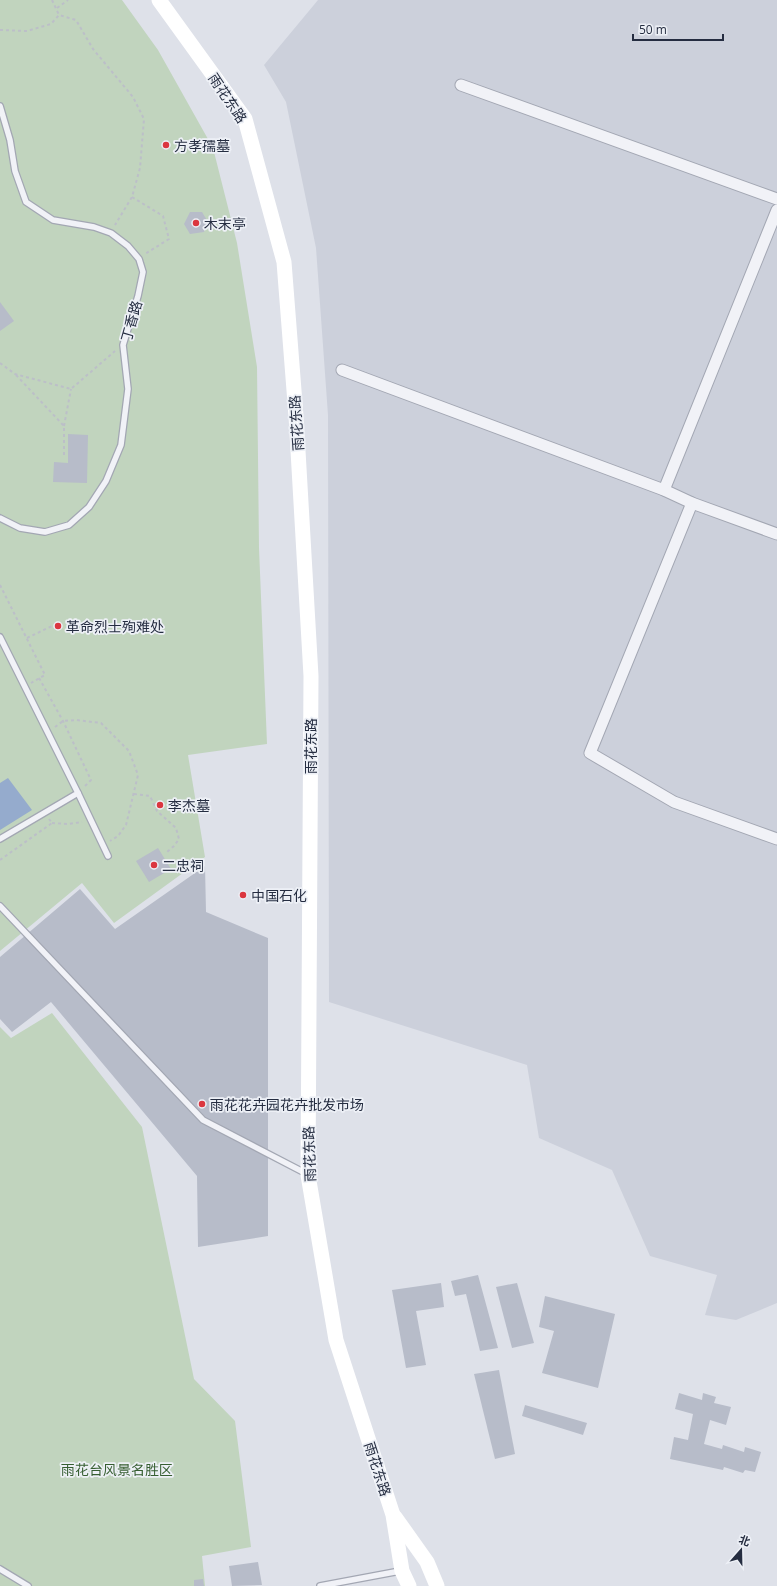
<svg xmlns="http://www.w3.org/2000/svg" width="777" height="1586" font-family="'Open Sans','Noto Sans SC',sans-serif">
<rect width="100%" height="100%" fill="#dee1e9"/>
<!-- built -->
<path fill="#ccd0db" d="M318,0H777V1303L736,1320L705,1315L717,1275L650,1256L612,1170L539,1138L527,1065L329,1002L328,415L316,248L286,102L264,65Z"/>
<!-- green -->
<g fill="#c1d4be">
<path d="M0,0H122L158,50L213,148L237,243L257,367L259,548L267,744L188,755L205,857L114,923L82,883L0,951Z"/>
<path d="M52,1013L142,1127L194,1379L235,1421L251,1547L202,1556L205,1586H0V1027L11,1038Z"/>
</g>
<!-- water -->
<path fill="#95abcd" d="M8,778L32,810L0,830V783Z"/>
<!-- building -->
<g fill="#b7bcc9">
<path d="M190,212H202L208,222L204,232L190,234L184,224Z"/>
<path d="M0,302L14,321L0,331Z"/>
<path d="M68,434L88,435L87,483L53,482L54,462L68,463Z"/>
<path d="M158,848L171,869L149,882L136,861Z"/>
<path d="M205,866L206,912L268,938V1236L198,1247L197,1176L51,1002L12,1032L0,1019V957L80,889L115,929Z"/>
<path d="M478,1275L498,1348L480,1351L466,1294L455,1296L451,1281Z"/>
<path d="M441,1283L444,1307L416,1311L426,1365L406,1368L392,1290Z"/>
<path d="M517,1283L534,1343L512,1348L496,1287Z"/>
<path d="M545,1296L615,1314L598,1388L542,1373L554,1331L539,1327Z"/>
<path d="M499,1370L515,1454L495,1459L474,1374Z"/>
<path d="M679,1393L702,1400L703,1393L716,1397L714,1403L731,1407L726,1425L710,1420L704,1444L722,1449L723,1445L744,1452L745,1447L761,1452L755,1472L745,1470L743,1473L724,1467L723,1470L670,1459L674,1437L688,1440L693,1414L675,1409Z"/>
<path d="M525,1405L587,1423L583,1435L522,1416Z"/>
<path d="M258,1562L262,1585L232,1586L229,1566Z"/>
<path d="M203,1579L204,1586H194V1580Z"/>
</g>
<g fill="none" stroke-linecap="round" stroke-linejoin="round">
<defs>
<g id="lane">
<path d="M0,106L10,140L15,171L26,202L53,220L94,227L111,233L128,246L139,259L143,272L138,296L123,345L128,389L121,445L106,481L89,507L69,525L45,532L20,528L0,518"/>
<path d="M0,637L78,793L0,839"/>
<path d="M78,793L108,856"/>
<path d="M0,906L203,1120L307,1174"/>
<path d="M0,1569L28,1586"/>
<path d="M320,1586L400,1571"/>
</g>
<g id="street">
<path d="M461,85L777,199"/>
<path d="M342,370L664,490L692,503L777,534"/>
<path d="M664,490L777,210"/>
<path d="M692,503L590,753L674,802L777,839"/>
</g>
</defs>
<!-- lane casing -->
<use href="#lane" stroke="#a3a7b3" stroke-width="8"/>
<!-- street casing -->
<use href="#street" stroke="#a3a7b3" stroke-width="13"/>
<!-- path -->
<g stroke="#bcbfc8" stroke-width="2" stroke-dasharray="3 3" stroke-linecap="butt">
<path d="M52,0L59,15"/>
<path d="M57,8L68,0"/>
<path d="M0,30L27,31L51,24L59,15L76,20L93,49L133,97L144,119L140,168L132,197L115,225"/>
<path d="M132,197L163,216L169,239L145,254"/>
<path d="M0,363L15,374L71,389L115,351"/>
<path d="M16,375L64,426V456"/>
<path d="M64,426L71,389"/>
<path d="M0,585L45,675L31,683"/>
<path d="M27,638L52,626"/>
<path d="M39,678L63,721L91,780L84,787"/>
<path d="M55,727L63,721L76,720L101,723L129,751L138,775L126,825L118,836L110,841"/>
<path d="M134,794L150,796L157,811L176,828L179,839L174,846L167,852"/>
<path d="M52,823L68,824L82,822"/>
<path d="M0,860L52,823L49,819"/>
</g>
<!-- lane -->
<use href="#lane" stroke="#f1f2f7" stroke-width="5.5"/>
<!-- street -->
<use href="#street" stroke="#f1f2f7" stroke-width="11"/>
<!-- secondary -->
<g stroke="#fff" stroke-width="15">
<path d="M159,0L245,119L284,262L296,416L311,676L308,1175L336,1340L393,1515L402,1571L409,1586"/>
<path d="M395,1517L427,1562L437,1586"/>
</g>
</g>
<!-- markers -->
<g fill="#db363f" stroke="#edf0f6" stroke-width="1.5">
<circle cx="166" cy="145" r="4"/>
<circle cx="196" cy="223" r="4"/>
<circle cx="58" cy="626" r="4"/>
<circle cx="160" cy="805" r="4"/>
<circle cx="154" cy="865" r="4"/>
<circle cx="243" cy="895" r="4"/>
<circle cx="202" cy="1104" r="4"/>
</g>
<g text-anchor="middle" dominant-baseline="central" stroke-width="3.5" stroke-linejoin="round" paint-order="stroke">
<!-- street labels -->
<g font-size="14" fill="#252d41" stroke="#edf0f6">
<text transform="translate(228 98) rotate(56)">雨花东路</text>
<text transform="translate(131 321) rotate(-74)">丁香路</text>
<text transform="translate(296 423) rotate(-94)">雨花东路</text>
<text transform="translate(310 746) rotate(-90)">雨花东路</text>
<text transform="translate(309 1154) rotate(-92)">雨花东路</text>
<text transform="translate(378 1469) rotate(72)">雨花东路</text>
</g>
<!-- poi labels -->
<g font-size="14" fill="#252d41" stroke="#edf0f6" text-anchor="start">
<text x="174" y="145">方孝孺墓</text>
<text x="204" y="223">木末亭</text>
<text x="66" y="626">革命烈士殉难处</text>
<text x="168" y="805">李杰墓</text>
<text x="162" y="865">二忠祠</text>
<text x="251" y="895">中国石化</text>
<text x="210" y="1104">雨花花卉园花卉批发市场</text>
</g>
<!-- park labels -->
<g font-size="14" fill="#365e31" stroke="#edf0f6">
<text x="117" y="1469">雨花台风景名胜区</text>
</g>
</g>
<!-- north arrow -->
<g transform="translate(741 1550) rotate(20)" stroke="#edf0f6" stroke-width="3" paint-order="stroke">
<path d="M0-3L7 15L0 10L-7 15Z" fill="#252d41"/>
<text y="-6" font-size="11" font-weight="bold" text-anchor="middle" fill="#252d41">北</text>
</g>
<!-- scale -->
<path d="M633 34v6h90v-6" fill="none" stroke="#252d41" stroke-width="2"/>
<text x="639" y="34" font-size="12" fill="#252d41" stroke="#edf0f6" stroke-width="3" paint-order="stroke">50 m</text>
</svg>
